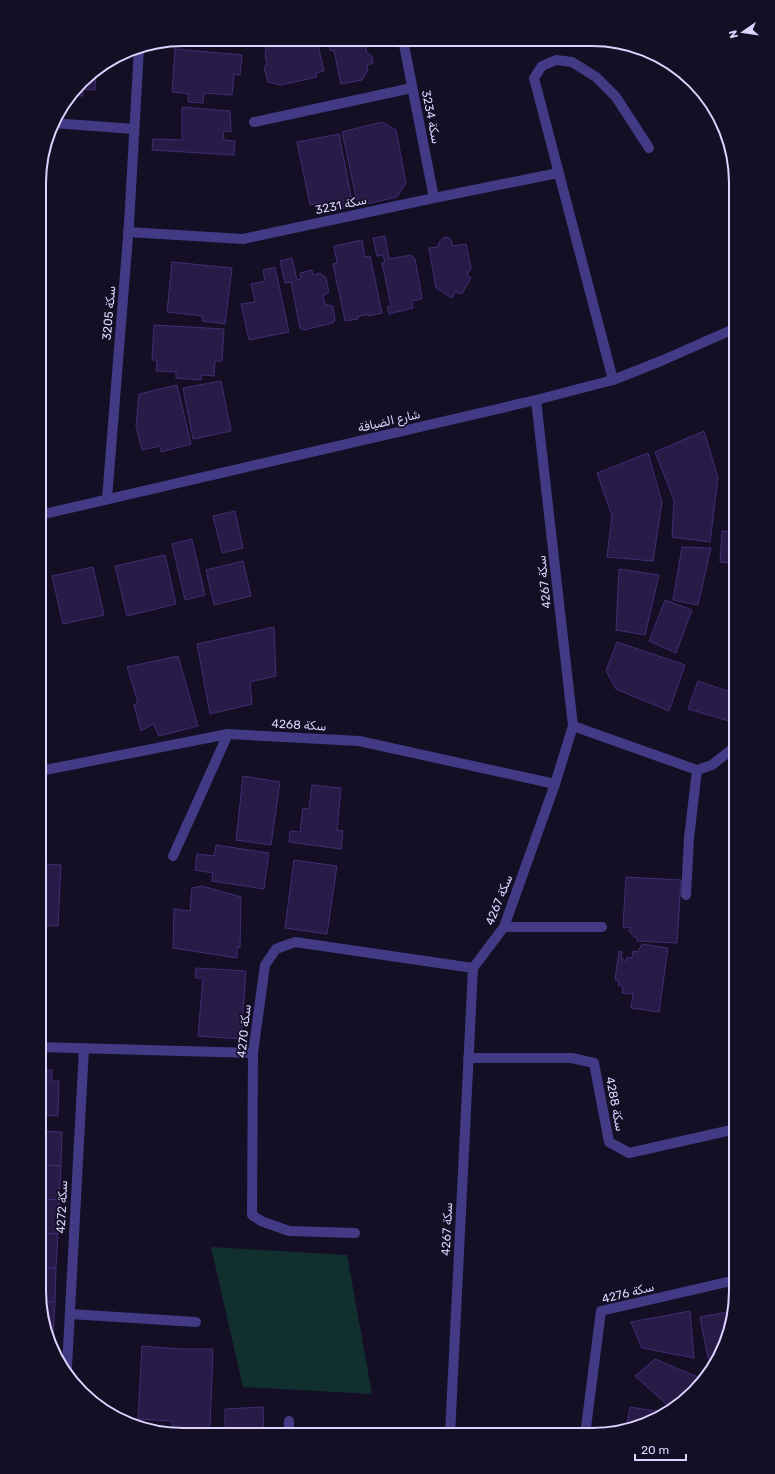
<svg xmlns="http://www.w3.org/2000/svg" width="775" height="1474" font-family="Rubik,Cairo,sans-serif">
<rect width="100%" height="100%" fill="#150f26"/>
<!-- green -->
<path fill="#122f30" d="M211,1247L347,1255L372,1394L243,1387Z"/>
<!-- building -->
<g fill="#271b47" stroke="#402d73">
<path d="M267,40H317L324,71L316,73L317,77L281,85L268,82L264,68L267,63L265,56Z"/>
<path d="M328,40H364L367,53L372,56L373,63L367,65L368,70L362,80L341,84L334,51L330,50Z"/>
<path d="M516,41H540L517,46Z"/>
<path d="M175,49L242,55L240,75L234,74L232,95L204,93L203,103L188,102L189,94L172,92Z"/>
<path d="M96,70L95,90L83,89V96H72L88,75Z"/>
<path d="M182,107L230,111L231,132L223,131L224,140L235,141L234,155L152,150L153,139L182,140Z"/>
<path d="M382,122L396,130L406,183L397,197L358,206L342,132Z"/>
<path d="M339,134L353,206L325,212L324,206L320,207L319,203L310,205L297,142Z"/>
<path d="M385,236L389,259L411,255L415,259L422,297L421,299L412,301L413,308L389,314L387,307L391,306L382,263L385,262L383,255L377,256L373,238Z"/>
<path d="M448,237L451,240L453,246L466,244L471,268L467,275L471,278L462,294L455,292L452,298L436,288L429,248L438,247L440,241L443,238Z"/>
<path d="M362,240L365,257L370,256L382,313L368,316V314L357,317L358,319L345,321L333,264L337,263L334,246Z"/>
<path d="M292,258L297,280L301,279L300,273L312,270L313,275L320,273L326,278L329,292L323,296L325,304L333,306L335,320L333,323L304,330L300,328L291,282L285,283L280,261Z"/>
<path d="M172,262L232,268L225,324L202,321L203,316L167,312Z"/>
<path d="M275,267L289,332L249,340L241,304L255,302L251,284L265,281L263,270Z"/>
<path d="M154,325L224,329L222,361H215L214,376L202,375L201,380L176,378V372L156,371L157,360H152Z"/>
<path d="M221,381L231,431L193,439L183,388Z"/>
<path d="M177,385L191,444L161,452L160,446L142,450L136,426L139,394Z"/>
<path d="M704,431L718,478L710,542L672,537L674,500L655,452Z"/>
<path d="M733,438H736V470L731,469Z"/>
<path d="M648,453L662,502L653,561L607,557L612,516L597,473Z"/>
<path d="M235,511L243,548L222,553L213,516Z"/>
<path d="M722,531L736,532V563L720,562Z"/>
<path d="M192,539L205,595L185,600L172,544Z"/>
<path d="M682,547L711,548L698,605L673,600Z"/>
<path d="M165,555L176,604L127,616L115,566Z"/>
<path d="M243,561L251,596L214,605L206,570Z"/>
<path d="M93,567L104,615L63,624L52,576Z"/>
<path d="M619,569L659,575L645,635L616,630Z"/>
<path d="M665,600L692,610L676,653L649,641Z"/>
<path d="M40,618L44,635L40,636Z"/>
<path d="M274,627L276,676L250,682L252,704L210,714L197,644Z"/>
<path d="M617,642L685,665L669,711L616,689L606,671Z"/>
<path d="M178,656L198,726L159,736L153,724L141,731L134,705L138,702L127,667Z"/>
<path d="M736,658V683L729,679Z"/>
<path d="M698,681L736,694V723L688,709Z"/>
<path d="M243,776L280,782L271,845L236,840Z"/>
<path d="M312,785L341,788L337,830L343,831L341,849L289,842L290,831L300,832L303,808L309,809Z"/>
<path d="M216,845L269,853L264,889L212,881L213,873L195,870L197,854L214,856Z"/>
<path d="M294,860L337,866L327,934L285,928Z"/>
<path d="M42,864L61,865L58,926L39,925L41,897H39V868H42Z"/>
<path d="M626,877L681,880L677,943L637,941V937H634L629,931L631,928L623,927Z"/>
<path d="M202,886L241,897L240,948L237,947V958L173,948L174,909L190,911L192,888Z"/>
<path d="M642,944L668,948L659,1012L631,1008L633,994L622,993L623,986L618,985L619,981L615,980L619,951L622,952L621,958L626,961L627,957L632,958L633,951L638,952Z"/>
<path d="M39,954H44L41,1009H39Z"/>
<path d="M196,968L246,971L241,1039L198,1036L203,978H195Z"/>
<path d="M39,1070H52V1081H59L58,1116L39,1115Z"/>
<path d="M39,1131L62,1132L61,1166L39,1165Z"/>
<path d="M39,1165L61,1166L59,1200L39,1199Z"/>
<path d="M39,1199L59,1200L58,1234L39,1233Z"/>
<path d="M39,1233L58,1234L56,1268H39Z"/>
<path d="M39,1268H56L55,1302H41L39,1291Z"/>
<path d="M41,1302H55L53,1336H46Z"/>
<path d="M690,1311L694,1358L642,1348L631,1322Z"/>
<path d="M733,1311L725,1346L719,1357L708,1358L700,1317Z"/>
<path d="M46,1336H53V1347L47,1337Z"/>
<path d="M142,1346L178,1349H213L210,1428H172V1421L138,1419Z"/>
<path d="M655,1359L700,1378L689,1395L673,1410L635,1376Z"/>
<path d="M263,1407L264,1434H225V1409Z"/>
<path d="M630,1407L668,1413L638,1427L626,1429Z"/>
</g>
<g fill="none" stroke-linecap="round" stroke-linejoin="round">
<!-- minor -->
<g stroke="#423a85" stroke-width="10">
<path d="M403,40L434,198"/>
<path d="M254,122L412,88"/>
<path d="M53,123L134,129"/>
<path d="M128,232L243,239L434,198L558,173"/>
<path d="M613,380L534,78L542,66L556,60L572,62L596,77L616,97L649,148"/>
<path d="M107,499L129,224L139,48"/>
<path d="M40,515L536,400L613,380L661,361L736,328"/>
<path d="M573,726L697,770L712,765L736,746"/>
<path d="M40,771L228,734L359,741L555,784"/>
<path d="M173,856L228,734"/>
<path d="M686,895L689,838L697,770"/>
<path d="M504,927H602"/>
<path d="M39,1047L253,1053"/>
<path d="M468,1058H572L594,1063L609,1142L629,1153L736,1129"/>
<path d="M355,1233L289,1231L261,1221L252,1215L253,1053L265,965L276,949L295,942L473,968"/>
<path d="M70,1314L196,1322"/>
<path d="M67,1367L84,1048"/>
<path d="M289,1421V1434"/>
<path d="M450,1435L473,968L504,927L555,784L573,726L536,400"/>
<path d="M585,1435L601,1311L736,1280"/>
</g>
</g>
<g text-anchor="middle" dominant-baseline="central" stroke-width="3.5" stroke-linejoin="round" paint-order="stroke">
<!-- street labels -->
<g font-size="12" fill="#dcd4ff" stroke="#150f26">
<text transform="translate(431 117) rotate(79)">سكة 3234</text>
<text transform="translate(341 205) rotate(-12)">سكة 3231</text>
<text transform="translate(109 313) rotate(-85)">سكة 3205</text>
<text transform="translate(389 421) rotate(-13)">شارع الضيافة</text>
<text transform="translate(544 582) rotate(-96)">سكة 4267</text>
<text transform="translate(299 725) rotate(3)">سكة 4268</text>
<text transform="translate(499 900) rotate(-68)">سكة 4267</text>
<text transform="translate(244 1031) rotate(-84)">سكة 4270</text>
<text transform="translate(615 1104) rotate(79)">سكة 4288</text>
<text transform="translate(62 1207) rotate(-87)">سكة 4272</text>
<text transform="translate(447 1229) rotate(-87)">سكة 4267</text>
<text transform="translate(628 1293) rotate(-14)">سكة 4276</text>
</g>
</g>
<!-- crop -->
<path d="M0 0H775V1474H0ZM183 46H592A137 137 0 0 1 729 183V1291A137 137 0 0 1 592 1428H183A137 137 0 0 1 46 1291V183A137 137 0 0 1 183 46Z" fill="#150f26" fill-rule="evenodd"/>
<path fill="none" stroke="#dcd4ff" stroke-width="2" d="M183 46H592A137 137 0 0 1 729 183V1291A137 137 0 0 1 592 1428H183A137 137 0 0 1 46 1291V183A137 137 0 0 1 183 46Z"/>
<!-- north arrow -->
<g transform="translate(743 32) rotate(257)" stroke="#150f26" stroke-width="3" paint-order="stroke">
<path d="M0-3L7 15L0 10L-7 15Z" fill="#dcd4ff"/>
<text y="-6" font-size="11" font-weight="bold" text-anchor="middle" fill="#dcd4ff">N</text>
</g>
<!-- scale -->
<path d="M635 1454v6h51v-6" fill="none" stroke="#dcd4ff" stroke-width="2"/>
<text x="641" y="1454" font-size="12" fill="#dcd4ff" stroke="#150f26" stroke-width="3" paint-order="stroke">20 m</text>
</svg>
